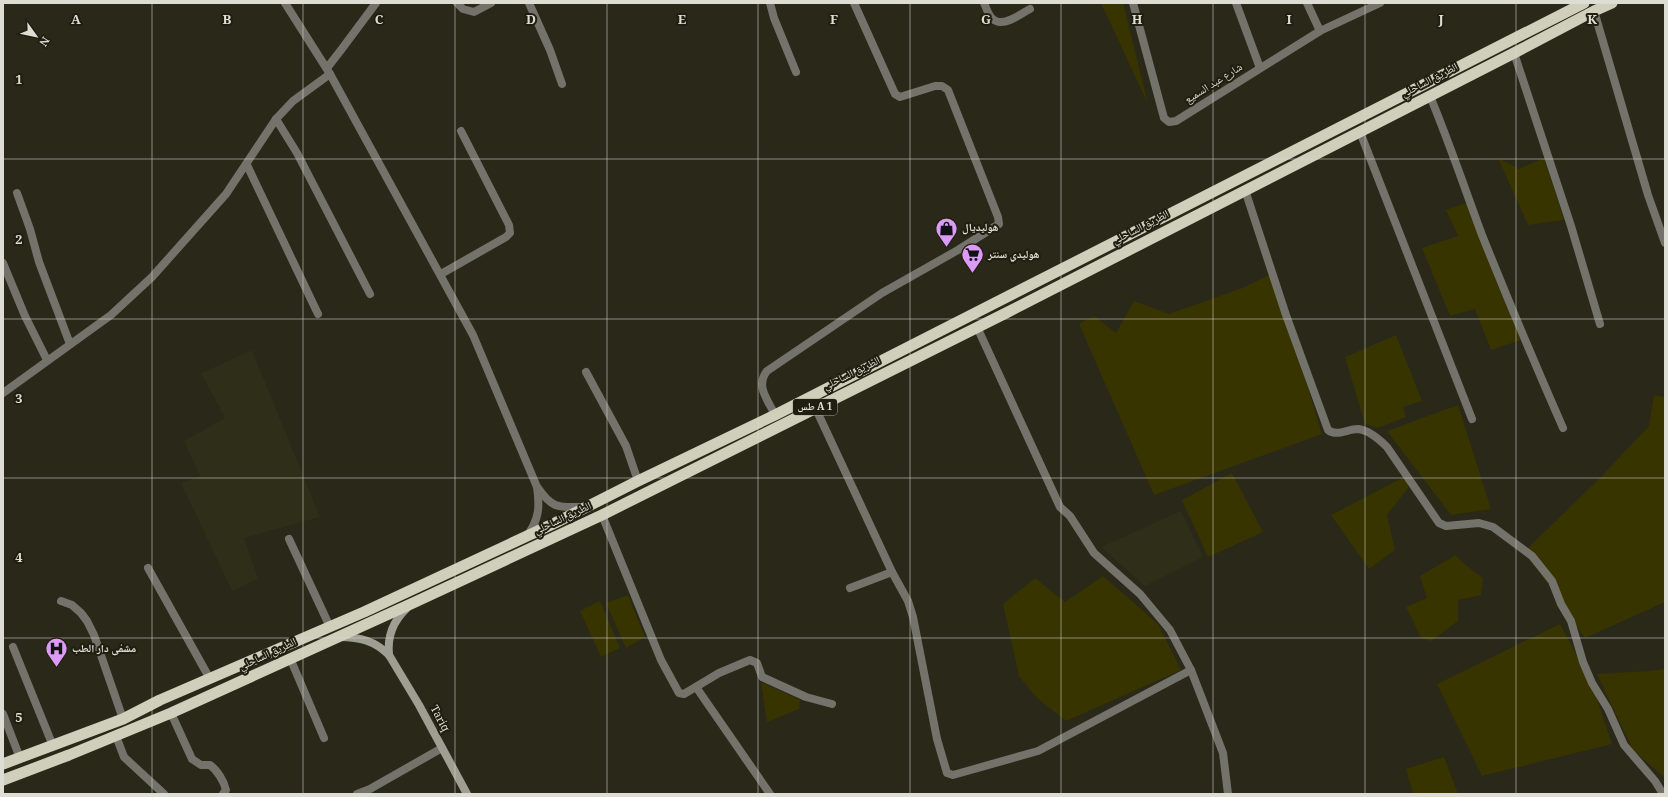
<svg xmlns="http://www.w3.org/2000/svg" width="1668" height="797" font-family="Georgia,'Noto Naskh Arabic',serif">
<rect width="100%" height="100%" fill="#292819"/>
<!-- built -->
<g fill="#2f2e18">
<path d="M252,350L320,517L244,538L258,578L232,591L181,483L200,476L184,441L225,418L201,373Z"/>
<path d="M1181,511L1203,557L1145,586L1101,547Z"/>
</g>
<!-- green -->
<g fill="#383400">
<path d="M1101,3H1123L1148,104Z"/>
<path d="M1498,158L1519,169L1544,158L1564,220L1528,225Z"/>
<path d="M1466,203L1521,340L1491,350L1475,309L1450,316L1422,248L1458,236L1446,210Z"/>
<path d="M1273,273L1322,434L1154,495L1079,324L1094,316L1116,333L1134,301L1169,314L1245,287Z"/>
<path d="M1396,335L1422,401L1403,407L1406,417L1378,428L1365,424L1345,357Z"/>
<path d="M1654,395L1665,397V602L1585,638L1525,551L1600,478L1649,426Z"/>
<path d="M1458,405L1491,509L1451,515L1387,431Z"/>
<path d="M1232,473L1263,532L1208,557L1182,500Z"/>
<path d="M1406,476L1409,487L1387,515L1395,550L1369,569L1331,515Z"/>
<path d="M1456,555L1463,563L1483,578L1481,595L1458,600V621L1431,641L1421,638L1406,607L1427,598L1420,576Z"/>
<path d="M1103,576L1158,624L1181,670L1066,721L1037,698L1019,676L1003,604L1035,578L1065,602Z"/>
<path d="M628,595L645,637L626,648L606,603Z"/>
<path d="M600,601L620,648L601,657L580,611Z"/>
<path d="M1560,624L1592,684L1612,744L1482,776L1437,684Z"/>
<path d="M1665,669V778L1633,750L1597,674L1648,671Z"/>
<path d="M761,682L800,700L799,709L767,722Z"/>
<path d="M1444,757L1458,794H1413L1406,769Z"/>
</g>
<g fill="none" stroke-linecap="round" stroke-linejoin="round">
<!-- minor -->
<g stroke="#73736b" stroke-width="8">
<path d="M457,3L463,9L474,12L491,3"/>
<path d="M529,3L550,50L562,84"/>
<path d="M770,3L774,18L796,72"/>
<path d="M984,3C987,9 989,19 996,21C1006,26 1022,13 1030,9"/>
<path d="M1133,3L1164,118L1169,122L1176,121L1320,31L1380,3"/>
<path d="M1236,3L1260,68"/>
<path d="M1307,3L1320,31"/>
<path d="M1594,11L1648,195L1665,243"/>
<path d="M1514,53L1571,226L1600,324"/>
<path d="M327,68L341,50L376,3"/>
<path d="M1430,96C1449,142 1465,189 1482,235C1508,300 1535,364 1563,428"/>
<path d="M276,119L297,153L370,294"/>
<path d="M1360,132L1472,419"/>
<path d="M247,165L318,314"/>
<path d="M1245,190L1286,315L1328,430C1337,437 1347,429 1358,429C1369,430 1380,440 1387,447L1439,523L1446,526L1479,523L1493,527L1532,556L1552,581L1561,604L1571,621L1583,662L1592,683L1608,709L1624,745L1655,781L1663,794"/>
<path d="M17,193L30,229L39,262L70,344"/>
<path d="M3,263L25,316L47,360"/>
<path d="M441,274L506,237L510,233L509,225L461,131"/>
<path d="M977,327L1060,507L1070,516L1094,553L1140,594L1170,630L1191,670L1223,753L1228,794"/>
<path d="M586,372L626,446L638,481"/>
<path d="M3,393L111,315L152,277L226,194L276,119L293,101L330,74"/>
<path d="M815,407L892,572L908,601L913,617L937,739L947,773L953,775L1038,751L1191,670"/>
<path d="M775,415C768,400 755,386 767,371L882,293L958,250L999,224L998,217L948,90L942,86H935L900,97L895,94L854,3"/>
<path d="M602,515L661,660L679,693L684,694L719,673L750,660L757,663L762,677L806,697L832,704"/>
<path d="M289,539L330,627"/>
<path d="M148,568L210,679"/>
<path d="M850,588L892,572"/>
<path d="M61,601L72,605L81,613L87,621L94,635L123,719"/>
<path d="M13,647L53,746"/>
<path d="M290,658L324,738"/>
<path d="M696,687L770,794"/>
<path d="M171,713L192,759L201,765H210C217,770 224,781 226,790L223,794"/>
<path d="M3,714L20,758"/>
<path d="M116,736L124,757L164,794"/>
<path d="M357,794L370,789L442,748"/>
</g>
<!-- tertiary -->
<g stroke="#73736b" stroke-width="8">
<path d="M285,3L330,74L473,335L537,487C540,508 539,519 527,536"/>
<path d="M538,488C553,510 560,507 584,507"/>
</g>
<!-- secondary -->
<g stroke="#9f9e92" stroke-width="8">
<path d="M340,637C360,637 375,641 389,655L419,705L467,794"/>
<path d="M389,655C387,636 393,621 407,608"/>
</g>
<!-- trunk -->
<g stroke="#d0cfbc" stroke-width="11">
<path d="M3,764L123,719L160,700L364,612L555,523L638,481L775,415L1584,3"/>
<path d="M3,780L69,755L171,713L413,603L602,515L1006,313L1514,53L1594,11L1612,3"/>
</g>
</g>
<!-- grid -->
<path fill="none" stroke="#ddddd3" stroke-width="1" stroke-opacity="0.55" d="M152,3V794M303,3V794M455,3V794M607,3V794M758,3V794M910,3V794M1061,3V794M1213,3V794M1365,3V794M1516,3V794M3,159H1665M3,319H1665M3,478H1665M3,638H1665"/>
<!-- icons -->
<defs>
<symbol id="shop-pin" viewBox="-11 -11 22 30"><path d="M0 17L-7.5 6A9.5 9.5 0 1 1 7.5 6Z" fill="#da9af6" stroke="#1f1e10"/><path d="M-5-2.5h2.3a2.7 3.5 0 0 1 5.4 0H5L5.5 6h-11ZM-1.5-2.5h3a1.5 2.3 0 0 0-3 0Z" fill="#111"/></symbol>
<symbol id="supermarket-pin" viewBox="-11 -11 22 30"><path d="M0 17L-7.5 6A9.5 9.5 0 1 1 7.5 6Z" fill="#da9af6" stroke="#1f1e10"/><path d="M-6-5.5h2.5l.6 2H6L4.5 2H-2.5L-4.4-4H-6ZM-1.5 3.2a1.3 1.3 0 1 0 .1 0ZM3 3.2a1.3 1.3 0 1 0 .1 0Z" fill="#111"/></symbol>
<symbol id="hospital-pin" viewBox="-11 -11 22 30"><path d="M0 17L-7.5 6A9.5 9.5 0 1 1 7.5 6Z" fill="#da9af6" stroke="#1f1e10"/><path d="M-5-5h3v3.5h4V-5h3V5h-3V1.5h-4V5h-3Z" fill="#111"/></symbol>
</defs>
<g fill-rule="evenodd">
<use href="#shop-pin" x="934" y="216" width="25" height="34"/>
<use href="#supermarket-pin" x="960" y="242" width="25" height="34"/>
<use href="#hospital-pin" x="44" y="636" width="25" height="34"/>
</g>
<g text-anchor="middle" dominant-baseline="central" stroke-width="4" stroke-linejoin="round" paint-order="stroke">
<!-- shield labels -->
<rect fill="#1f1e10" stroke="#a4a498" stroke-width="1" x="793" y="399" width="44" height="16" rx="3"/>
<g font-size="10" font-weight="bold" fill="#ddddd3">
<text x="815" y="407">طس A 1</text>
</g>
<!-- street labels -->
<g font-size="11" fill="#ddddd3" stroke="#1f1e10">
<text transform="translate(1430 81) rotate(-27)">الطريق الساحلي</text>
<text transform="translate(1214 84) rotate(-32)">شارع عبد السميع</text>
<text transform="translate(1141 228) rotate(-27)">الطريق الساحلي</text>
<text transform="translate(852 374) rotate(-26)">الطريق الساحلي</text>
<text transform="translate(563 519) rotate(-25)">الطريق الساحلي</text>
<text transform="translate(268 655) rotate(-25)">الطريق الساحلي</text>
<text transform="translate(439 719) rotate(62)">Tariq</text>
</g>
<!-- poi labels -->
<g font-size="11" font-weight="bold" fill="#ddddd3" stroke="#1f1e10" text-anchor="start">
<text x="962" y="228">هوليديال</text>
<text x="988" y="255">هوليدي سنتر</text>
<text x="72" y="649">مشفى دار الطب</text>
</g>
</g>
<g font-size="13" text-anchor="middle" font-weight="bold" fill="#ddddd3" stroke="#1f1e10" stroke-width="4" stroke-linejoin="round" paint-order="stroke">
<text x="76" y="24">A</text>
<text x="227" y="24">B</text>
<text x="379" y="24">C</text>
<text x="531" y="24">D</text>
<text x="682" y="24">E</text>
<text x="834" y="24">F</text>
<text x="986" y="24">G</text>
<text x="1137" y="24">H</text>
<text x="1289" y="24">I</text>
<text x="1441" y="24">J</text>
<text x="1592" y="24">K</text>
<text x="19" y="84">1</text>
<text x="19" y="244">2</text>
<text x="19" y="403">3</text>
<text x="19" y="562">4</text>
<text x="19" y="722">5</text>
</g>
<!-- border -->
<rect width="1668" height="797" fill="none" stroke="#ddddd3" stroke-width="8"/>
<!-- north arrow -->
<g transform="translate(36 36) rotate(123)" stroke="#1f1e10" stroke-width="3" paint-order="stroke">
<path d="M0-3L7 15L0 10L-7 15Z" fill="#ddddd3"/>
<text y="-6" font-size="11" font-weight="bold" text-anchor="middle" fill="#ddddd3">N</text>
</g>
</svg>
